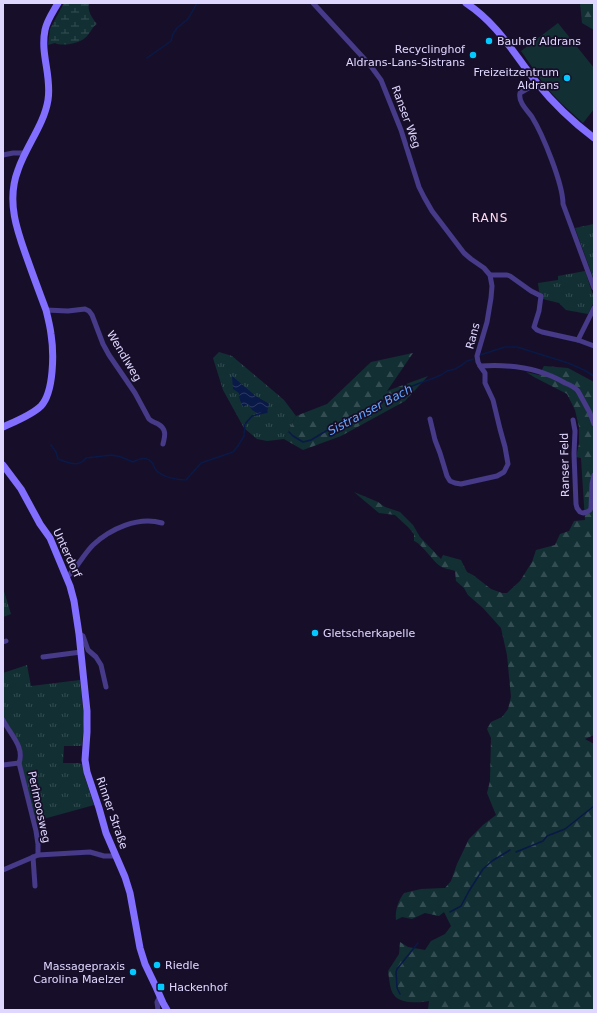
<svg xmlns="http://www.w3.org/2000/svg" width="597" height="1013" font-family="'DejaVu Sans',sans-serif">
<defs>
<pattern id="grass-tufts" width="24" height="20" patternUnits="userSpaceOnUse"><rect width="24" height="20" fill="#123033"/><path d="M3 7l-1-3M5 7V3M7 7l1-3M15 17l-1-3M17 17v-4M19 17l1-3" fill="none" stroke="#344d52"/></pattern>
<pattern id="forest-firs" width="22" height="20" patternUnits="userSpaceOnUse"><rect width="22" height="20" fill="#123033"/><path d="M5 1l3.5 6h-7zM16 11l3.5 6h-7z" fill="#344d52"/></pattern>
<pattern id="wetland-marsh" width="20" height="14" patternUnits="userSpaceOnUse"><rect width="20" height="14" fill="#123033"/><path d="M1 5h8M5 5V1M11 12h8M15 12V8" fill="none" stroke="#344d52"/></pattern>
<pattern id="water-waves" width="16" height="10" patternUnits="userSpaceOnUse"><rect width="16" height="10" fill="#091948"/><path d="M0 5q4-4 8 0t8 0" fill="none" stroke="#2d3a63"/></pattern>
</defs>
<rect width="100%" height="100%" fill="#170f29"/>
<!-- grass -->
<g fill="url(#grass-tufts)" fill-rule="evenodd">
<path d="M594,224V280L575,228Z"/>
<path d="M585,271L593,295V304L588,314L566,310L559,303L543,299L539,291L538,283L558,280V276Z"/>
<path d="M219,352L232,356L284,400L296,416L284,439L267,441L257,439L244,428L223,390L213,358ZM239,393L257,397L269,404H248L240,400Z"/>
<path d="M3,588L11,614L3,617Z"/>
<path d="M27,665L31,686L80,680L84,720L82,746H64L63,763H79L82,764L84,775L94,805L36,821L21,765L23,756L20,744L9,729L3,717V673Z"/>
</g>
<!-- forest -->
<g fill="url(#forest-firs)">
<path d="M580,3H594V30L582,23Z"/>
<path d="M413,353L387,391L428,376L405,401L341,436L303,450L284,439L296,416L327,404L371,362Z"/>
<path d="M544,366L568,368L594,382V421H591L594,430V735L585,739L594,744V1010H428L429,1001C420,1003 400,1004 394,995C390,991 389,977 388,971L399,954L400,942L408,947L425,950L431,941L445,934L451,926L444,912L439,916L425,913L412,919L402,917L396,920C395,910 398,901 404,893L421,889L445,888L451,881L457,864L469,839L483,825L496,815L487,793L490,781L491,738L487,729L491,722L502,717L508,709L511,697L507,655L501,628L483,608L468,595L464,588L456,581L455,571C450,569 444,569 440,566C432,560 421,543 414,541V534L408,527L395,515L379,513L354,492L378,502L385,507L400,512L413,525L420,537L441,559L443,555L461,560L467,572L473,575L491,589L502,593H507L520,581L532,562L536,550L555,545L560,534L569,531L574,521L585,520L581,458L576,457L579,444V427L575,410L567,394L534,377L526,372L539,375Z"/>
</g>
<!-- wetland -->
<path fill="url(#wetland-marsh)" d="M64,3H89C87,11 92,18 97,24C92,27 91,32 87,36C82,43 62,47 55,43L48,45L50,29Z"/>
<!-- pitch -->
<path fill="#123033" d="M558,23L594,68V109L583,123L561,103L546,87L521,51Z"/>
<!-- water -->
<path fill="url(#water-waves)" d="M232,376L257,397L269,404L267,412L259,414L252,410L248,404L243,407L240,400L239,393L233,389Z"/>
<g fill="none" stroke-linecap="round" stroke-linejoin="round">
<!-- stream -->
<g stroke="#091948" stroke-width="1.5">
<path d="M147,58L171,41L173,34L177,28L188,19L197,3"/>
<path d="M480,355L505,347H517L568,363L584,370L594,376"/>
<path d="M289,432L293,436L303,442L311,440L326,431L349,422L363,411L378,404L397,392L420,383L434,378L441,375L447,371L455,369L462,365L467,361L474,359"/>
<path d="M51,445L56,452L58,459C69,463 78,468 86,458L112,455L121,457L133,462C140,458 148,456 153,464C153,464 155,469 156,470C162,477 177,480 186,480L201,463L233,452L238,446L244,436L245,424L252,416L267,412"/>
<path d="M516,852L543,841L547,836L565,829L594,806"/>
<path d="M450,912L461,906L469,891L483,869L492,861L510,850"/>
<path d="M400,994L397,988L396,972L397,969L418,943"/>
</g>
<!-- minor -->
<g stroke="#463a89" stroke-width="5">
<path d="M313,3L370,65L381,80L401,130L419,187L424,197L432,211L464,253L471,259L484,268L490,275L492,286L491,298L487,322L477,356L478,362L480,366C509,364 540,368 565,383C570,385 575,387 578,391L590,413L594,424"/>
<path d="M537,83L520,93C518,102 527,110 532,117C543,135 563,184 563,204L594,288"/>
<path d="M3,155L13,153H25"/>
<path d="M490,275H507L510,276L531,291L541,296L539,311L534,327L537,330L542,332L578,340L594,346"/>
<path d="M46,310L68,311L85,309L89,311L92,315L103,344L109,355L135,393L149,419C152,422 154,422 158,424C167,429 165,436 163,444"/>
<path d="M578,340L594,308"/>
<path d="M430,419L435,440L440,453L447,476L450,481L455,483L461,484L497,476L504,472L508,464L505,447L500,429L493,400L485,383V373L480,366"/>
<path d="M573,420L575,431L574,454L576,504L577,508L580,512L583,513L587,512L590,510L591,508L592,484L594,475"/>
<path d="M67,577C78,567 83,555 93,545C110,529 138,516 162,523"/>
<path d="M79,634L83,636L88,650L96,657L101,665L106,687"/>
<path d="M3,642L6,641"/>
<path d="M43,657L81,652"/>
<path d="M3,720C10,734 25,747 19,763L36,831L38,844V855"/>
<path d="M3,765L19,763"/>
<path d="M33,857L35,886"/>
<path d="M3,870L38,855L90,852L104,856H116"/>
<path d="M158,1010L157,1002L160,996"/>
</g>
<!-- secondary -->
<g stroke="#826eff" stroke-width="7">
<path d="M466,3C499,25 513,53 537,83C553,103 573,122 594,138"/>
<path d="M3,427C14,422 32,415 41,406C54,392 54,353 51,334C50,326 48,318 46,310C40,294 34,278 28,261C17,231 6,201 18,170C26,146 44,125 48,100C52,76 40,54 45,30C47,20 53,12 58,3"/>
<path d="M3,465L21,489L40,524L50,538L70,586L74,601L79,634L87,711V732L85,760L87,772L99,808L106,833L125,877L130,893L140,948L145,964L156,987L163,1003L167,1010"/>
</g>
</g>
<!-- markers -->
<g fill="#03c9ff" stroke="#170f29" stroke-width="1.5">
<circle cx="489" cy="41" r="4"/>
<circle cx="473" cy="55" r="4"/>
<circle cx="567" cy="78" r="4"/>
<circle cx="315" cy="633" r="4"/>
<circle cx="157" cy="965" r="4"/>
<circle cx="133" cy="972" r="4"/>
<rect x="157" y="983" width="8" height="8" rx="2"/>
</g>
<g text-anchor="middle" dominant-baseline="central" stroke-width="3.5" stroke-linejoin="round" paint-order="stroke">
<!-- poi labels -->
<g font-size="11" fill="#e0d7ff" stroke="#170f29" text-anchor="start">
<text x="497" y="41">Bauhof Aldrans</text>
<text x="465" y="49" text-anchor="end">Recyclinghof<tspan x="465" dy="13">Aldrans-Lans-Sistrans</tspan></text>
<text x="559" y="72" text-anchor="end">Freizeitzentrum<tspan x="559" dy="13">Aldrans</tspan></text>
<text x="323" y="633">Gletscherkapelle</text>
<text x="165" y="965">Riedle</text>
<text x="125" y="966" text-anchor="end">Massagepraxis<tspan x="125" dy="13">Carolina Maelzer</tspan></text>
<text x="169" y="987">Hackenhof</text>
</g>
<!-- street labels -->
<g font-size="11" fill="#e0d7ff" stroke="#170f29">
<text transform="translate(406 117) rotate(70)">Ranser Weg</text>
<text transform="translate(473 336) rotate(-75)">Rans</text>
<text transform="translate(124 356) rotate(59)">Wendlweg</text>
<text transform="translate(565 465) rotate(-91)">Ranser Feld</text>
<text transform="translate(67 553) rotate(65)">Unterdorf</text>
<text transform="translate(39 807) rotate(78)">Perlmoosweg</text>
<text transform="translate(112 813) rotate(71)">Rinner Straße</text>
</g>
<!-- neighbourhood labels -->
<g font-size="12" letter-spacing="1" fill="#ffd9ed" stroke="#170f29">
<text x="490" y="218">RANS</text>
</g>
<!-- water labels -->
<g font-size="12" font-style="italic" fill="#65a6ff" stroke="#170f29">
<text transform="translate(370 410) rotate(-28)">Sistranser Bach</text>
</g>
</g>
<!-- border -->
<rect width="597" height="1013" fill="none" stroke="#e0d7ff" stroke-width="8"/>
</svg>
